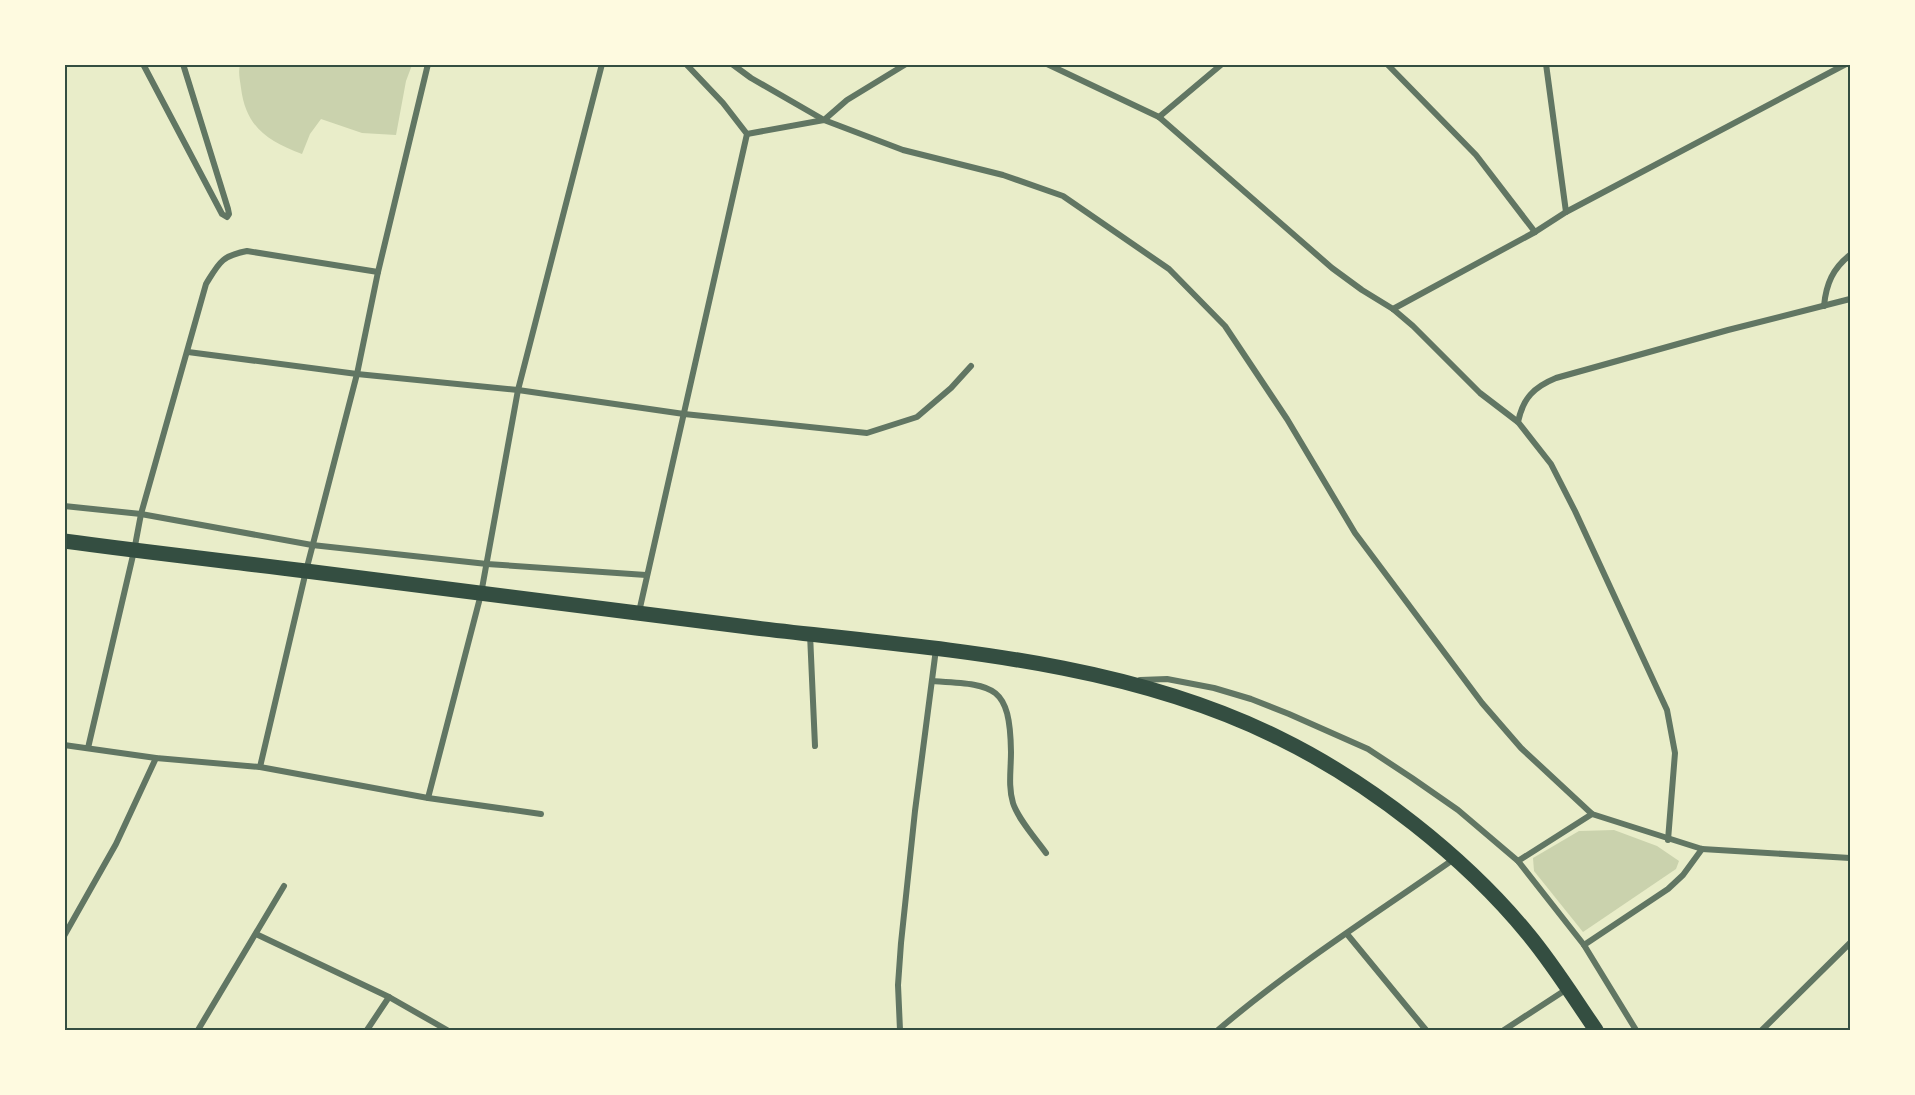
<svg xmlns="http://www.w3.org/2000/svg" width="1915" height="1095" font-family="Roboto,sans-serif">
<rect width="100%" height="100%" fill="#e9edc9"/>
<!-- green -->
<g fill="#cad2ad">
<path d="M240,65L412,64V65L406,81L396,135L362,133L321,119L310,134L302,154C267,141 246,127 241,88C240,80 238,72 240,65Z"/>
<path d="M1614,830L1657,846L1679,861L1676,869L1583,932L1534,871L1533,858L1579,831Z"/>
</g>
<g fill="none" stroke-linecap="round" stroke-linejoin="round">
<!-- minor -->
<g stroke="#617663" stroke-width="6">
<path d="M143,64L222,214L227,217L229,214L228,209L183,64"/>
<path d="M732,64L751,78L824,120L847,100L906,64"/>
<path d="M1047,64L1159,117L1332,268L1362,290L1393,309L1413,326L1480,393L1518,422L1551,464L1575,511L1667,710L1675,753L1668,840"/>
<path d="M1387,64L1476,155L1535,232"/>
<path d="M1546,64L1566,212"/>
<path d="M1159,117L1222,64"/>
<path d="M747,134L824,120L903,150L1003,175L1063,196L1169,269L1225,326L1287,419L1355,533L1482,703L1521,748L1592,814L1702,849L1850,858"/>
<path d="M1824,306C1826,284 1833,268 1850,255"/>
<path d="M1393,309L1535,232L1566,212L1846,64"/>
<path d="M188,352L357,374L518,390L684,414L867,433L917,417L951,388L971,366"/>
<path d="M1518,422C1523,398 1534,387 1556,378L1728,330L1850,299"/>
<path d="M64,506L141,514L312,545L487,564L646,575"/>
<path d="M639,612L747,134L723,103L686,64"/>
<path d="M810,634L815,746"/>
<path d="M1140,680L1167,679L1214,688L1251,699L1289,714L1368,749L1412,778L1458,810L1518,861L1584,945L1636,1030"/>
<path d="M932,681C993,685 1010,683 1011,752C1011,770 1008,786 1013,803C1018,819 1036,839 1046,853"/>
<path d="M64,745L156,758L260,767L428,798L541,814"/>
<path d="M88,748L134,551L141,514L206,284C219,263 221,256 247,251L378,272"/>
<path d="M260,767L306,571L357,374L378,272L428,64"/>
<path d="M428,798L481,594L518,390L602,64"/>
<path d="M1518,861L1592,814"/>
<path d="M256,934L389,997"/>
<path d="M1347,934L1426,1030"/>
<path d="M64,936L116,844L156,758"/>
<path d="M1584,945L1668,889L1683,875L1702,849"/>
<path d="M198,1030L284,886"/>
<path d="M367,1030L389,997L447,1030"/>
<path d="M900,1030L898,985L901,943L915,811L936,649"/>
<path d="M1218,1030C1292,967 1374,915 1454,859"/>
<path d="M1504,1030L1567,989"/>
<path d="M1762,1030L1850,943"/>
</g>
<!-- trunk -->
<path stroke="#344e41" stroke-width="15" d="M64,541C145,552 226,561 306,571C456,590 606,609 756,628C932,649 1118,658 1279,738C1369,782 1465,857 1528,934C1553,964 1574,998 1596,1030"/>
</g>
<!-- border -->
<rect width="1915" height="1095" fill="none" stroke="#fefae0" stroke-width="132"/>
<rect x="66" y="66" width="1783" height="963" fill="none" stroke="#344e41" stroke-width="2"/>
</svg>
